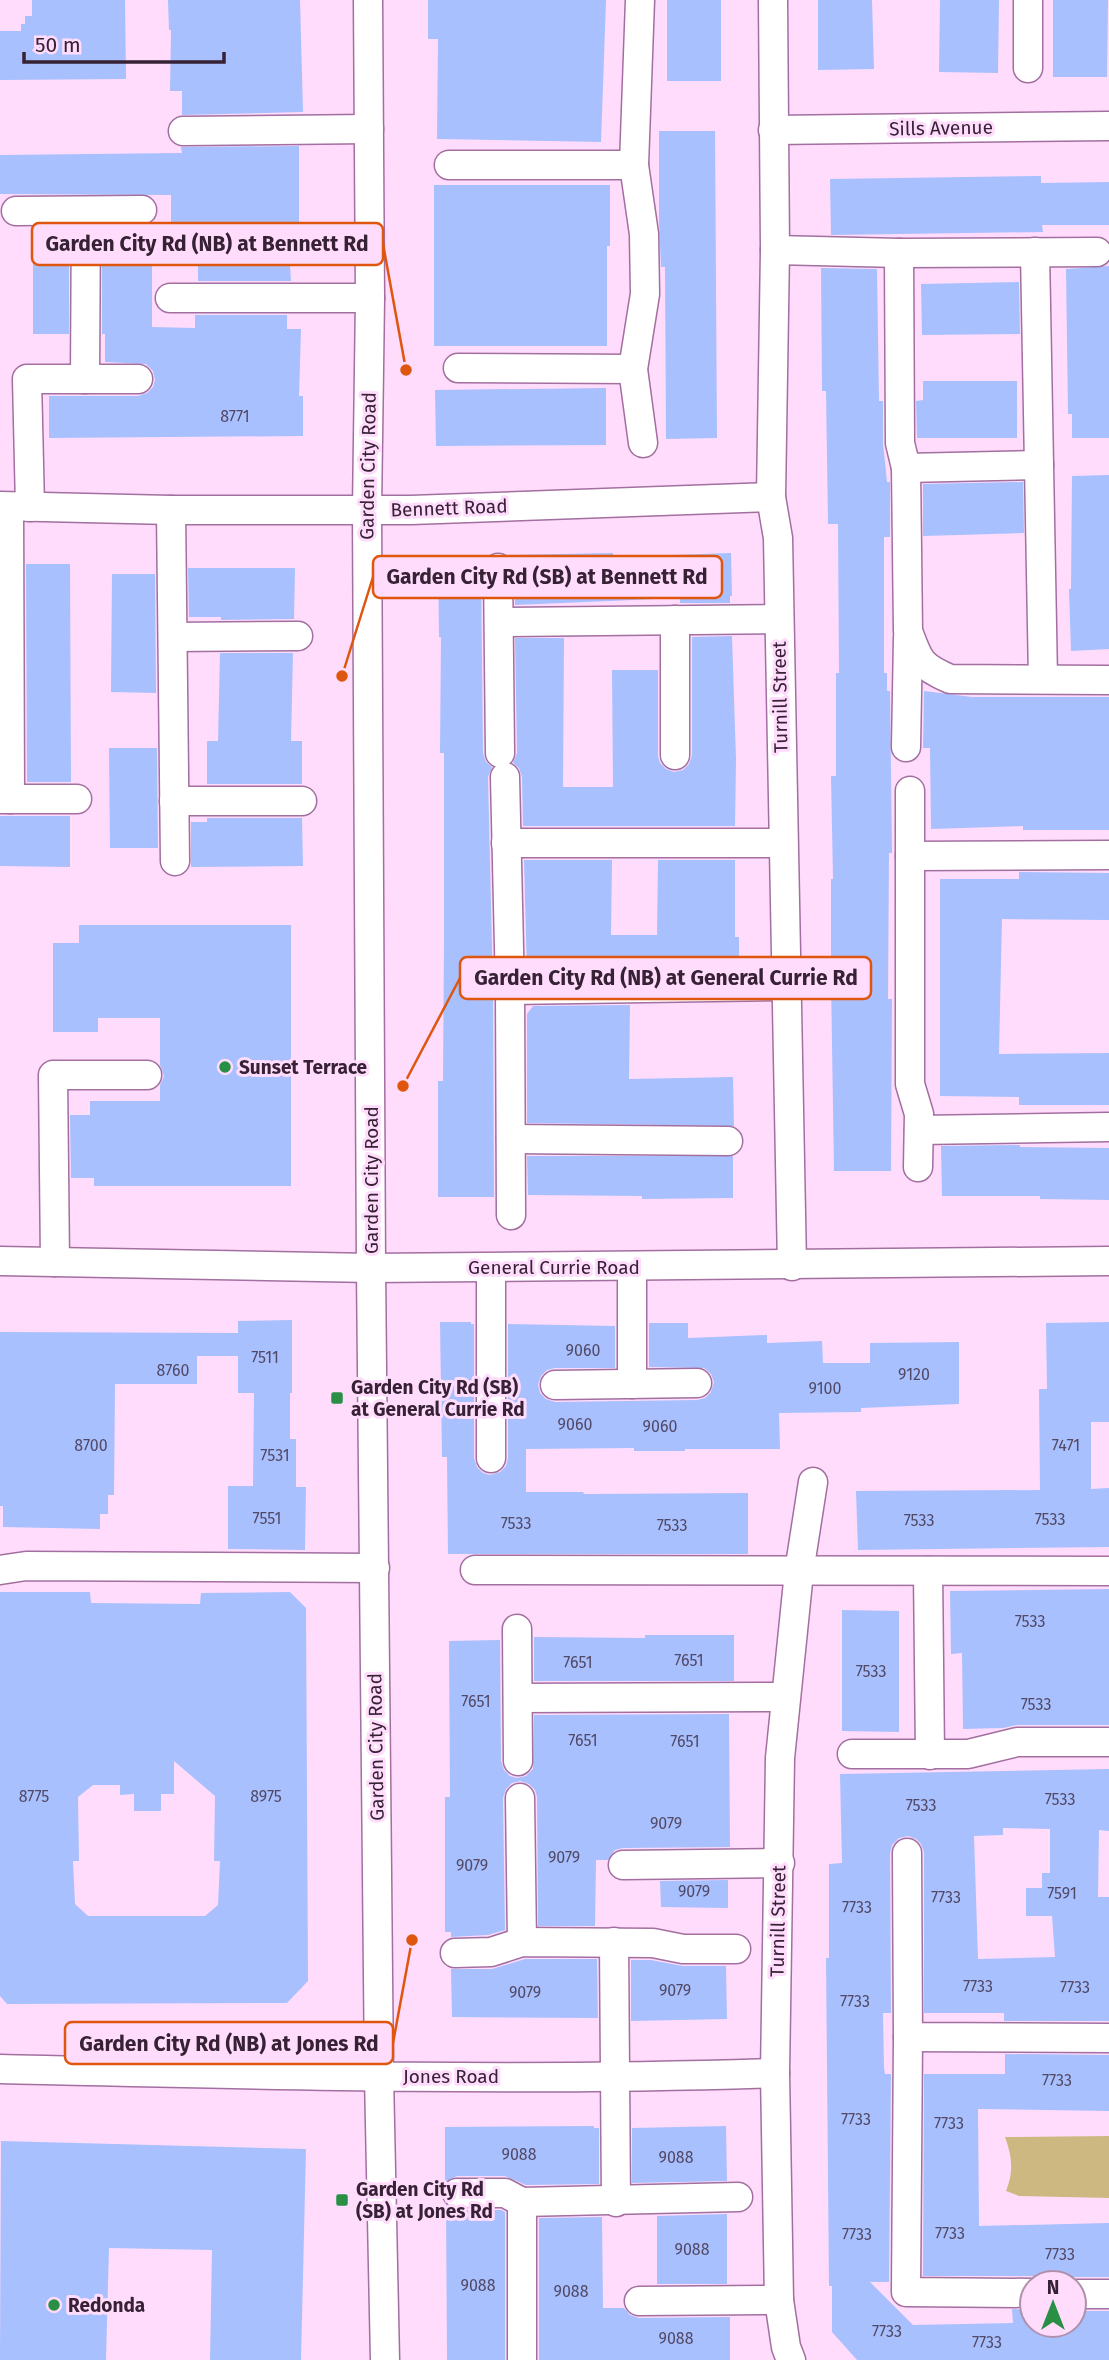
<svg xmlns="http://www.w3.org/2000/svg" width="1109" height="2360" font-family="'Fira Sans',sans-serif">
<rect width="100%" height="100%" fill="#ffdcfc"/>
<!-- green -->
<path fill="#ceb882" d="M1109,2136V2198L1019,2196L1006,2191C1014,2172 1012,2156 1005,2137Z"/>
<!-- building -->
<g fill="#a8c0fe" fill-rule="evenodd">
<path d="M32,0H125L126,79L0,80V31H21V24H25V16H32Z"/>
<path d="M168,0H300L303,112L182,115V91H170L171,30H169Z"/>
<path d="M428,0H606L601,142L437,139L438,39H428Z"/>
<rect x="667" y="0" width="54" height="81"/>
<path d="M818,0H872L874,69L818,70Z"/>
<path d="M940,0H999L998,73L939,72Z"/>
<path d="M1053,0H1108L1107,77H1053Z"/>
<path d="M659,131H715L717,438L666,439L665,267H661L659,221Z"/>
<path d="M299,146V227H308V265H290L291,281H198V263L152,264V327L195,328V315H287V329H301L299,396H303V436L49,438V396H138L147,393L153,387L155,380L153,371L146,364L105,362V334H102V238L171,236V195L0,194V155L182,153L181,147Z"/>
<path d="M1041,176V183L1109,182V225H1042L1043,232L831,235L830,179Z"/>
<path d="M434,185H610V246H607V346H434Z"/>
<path d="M33,237L69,238V334H33Z"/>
<path d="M1109,266V438H1072V414H1068L1066,269Z"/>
<path d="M821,268L877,269L879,401H883V443L887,482H890V537H884V673H887V691H890L892,853H889L888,999H892L891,1171H834L831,980V879H833L831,776H836V673H839L838,524H828L826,391H822Z"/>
<path d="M1019,282L1020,334L922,335L921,284Z"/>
<path d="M923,381H1017V438H917L916,401L923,400Z"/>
<path d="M606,388V445L436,446L435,390Z"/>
<path d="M1109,475V649L1071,651L1069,589H1071L1072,476Z"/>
<path d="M1023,482L1024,533L923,536V484Z"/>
<path d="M613,553V557L731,553L732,596H730V603H680V598L515,605V567L508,555Z"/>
<path d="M438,555H488L483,560L481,568L483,753L486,762L492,767L488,777L493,990L494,1197H438V1081H443L444,939V753H440L441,637H439Z"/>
<path d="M26,564H70L71,782H27Z"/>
<path d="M188,568H295L294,619L221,620V617H189Z"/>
<path d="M112,574H155L156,693L111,692Z"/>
<path d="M732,636L736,760L735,826H523L522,777L519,768L513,763L517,753L515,638H564L563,787H613L612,670H658V756L660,763L666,769L674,772L683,770L689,764L692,755V637Z"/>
<path d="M220,653H293L291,741H302V784H207V741H218Z"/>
<path d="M924,691L972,697H1109V830H1023V826L931,829L930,748H923Z"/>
<path d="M109,748H157L158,848H110Z"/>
<path d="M0,816H70V867L0,866Z"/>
<path d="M207,818H302L303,866L191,867V822H207Z"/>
<path d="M524,860H612L611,935H657L658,860H735V937H739V970L527,973Z"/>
<path d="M1019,872L1109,873V920L1002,919L999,1054L1109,1053V1105H1019V1097L940,1096V879H1019Z"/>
<path d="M79,925H291V1186H94V1178H71L70,1115H90V1101H160V1085L164,1076L160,1065V1018H98V1032H53V943H79Z"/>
<path d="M630,1005L629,1079L733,1077L734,1126L527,1123V1014L533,1006Z"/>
<path d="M1020,1145V1147L1109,1148V1200L1040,1199V1196H942L941,1146Z"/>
<path d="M527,1156H733V1198L642,1199V1196L528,1195Z"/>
<path d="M292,1320V1393H290V1439H296V1487H306L305,1550L228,1549V1486H253L254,1393H238V1356H197V1384H115L114,1495H108V1514H100V1529L3,1527V1506H0V1332L238,1333V1321Z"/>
<path d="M440,1322H471V1324H474V1458L477,1467L483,1473L490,1475L500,1472L506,1466L508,1458V1324L615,1326V1368H555L547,1370L541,1376L538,1385L540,1393L546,1399L555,1402L697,1400L705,1398L711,1392L714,1382L711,1374L704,1368L649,1367V1323H688V1338L767,1335V1343L822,1341L823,1363H870V1343L959,1342V1404L861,1408V1412L779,1413L780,1449H685V1451H634V1448L526,1449V1492H583L584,1494L748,1493V1554H448L447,1457H442Z"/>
<path d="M1109,1322V1422H1091V1489L1109,1488V1547L858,1550L856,1491L1040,1490L1039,1389H1047L1046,1323Z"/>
<path d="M1109,1589V1725H1017L1003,1728L963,1729L962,1653L951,1654L950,1591Z"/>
<path d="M0,1592H90L91,1603L200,1604L201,1593L290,1592L306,1608L308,1981L287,2003L7,2004L0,1996ZM174,1761L215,1796L214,1861H220L218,1905L205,1916H88L75,1904L73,1861H79L78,1797L93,1785H120V1795L134,1794V1811H161V1794H174Z"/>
<path d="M842,1610L899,1611V1732L842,1731Z"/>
<path d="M645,1635H734V1681H534V1637L645,1638Z"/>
<path d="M500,1640L501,1761L504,1770L510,1776L517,1778L526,1776L533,1769L534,1715L729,1714L730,1847L623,1848L615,1850L608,1860H596L595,1926H538L537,1797L535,1790L529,1784L520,1781L512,1783L506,1789L503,1798L505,1930L488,1935L451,1937V1932H445V1797H450L449,1641Z"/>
<path d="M1109,1769V1831L1099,1830L1098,1897H1109V2021H1004V2013H924V1852L921,1844L916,1839L908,1836L899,1838L892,1845L890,1853L891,2013H883L884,2068L885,2074H891L889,2282H870L913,2325L1013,2323L1012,2309L1032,2310V2325H1074V2311H1109V2360H857L832,2332V2286H829L826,1958H829V1864L842,1863L840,1774ZM1003,1828L1050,1829V1873H1042V1888H1026V1916H1052L1055,1957L978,1959L974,1836L1003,1835Z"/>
<path d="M728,1880V1908L661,1907L660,1881Z"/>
<path d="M525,1959H597L598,2018L452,2017L451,1969H492Z"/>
<path d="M631,1960H651L683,1966H726L727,2019L631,2021Z"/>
<path d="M1005,2054L1109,2055V2111L978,2109L979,2226L1109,2223V2277H1074L1062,2283H1045L1040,2278L1032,2276H923L924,2074H1005Z"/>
<path d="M594,2126V2128H599V2184L526,2185L505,2176H457L445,2182V2127Z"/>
<path d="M726,2126L727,2181L632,2183V2128Z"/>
<path d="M1,2141L306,2149L301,2360H210L212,2250L109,2248L106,2360H0Z"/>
<path d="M446,2204L457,2210H501L505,2212V2360H447Z"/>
<path d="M727,2214V2284H657V2216Z"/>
<path d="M602,2217L603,2308H624L630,2315L639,2318L730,2317V2360H539V2218Z"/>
</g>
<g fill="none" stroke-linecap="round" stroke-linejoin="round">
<defs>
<g id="minor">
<path d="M368,0L370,298L367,510L371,1268L379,2076L385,2360"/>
<path d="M640,0L634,165L644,234L645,294L633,369L643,443"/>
<path d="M773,0L775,250L771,497L778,538L792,1266"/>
<path d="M1028,68V0"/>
<path d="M773,130L1109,126"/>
<path d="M183,131L369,129"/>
<path d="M449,165H634"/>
<path d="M16,211L142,210"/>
<path d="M775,250L899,253L1097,252"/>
<path d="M1035,252L1043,679"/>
<path d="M899,253L900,443L906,468L908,631C919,661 920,666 950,679L1109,680"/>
<path d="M170,298H370"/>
<path d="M458,368L633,369"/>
<path d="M85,379L86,211"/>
<path d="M906,468L1039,465"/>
<path d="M0,506L171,510H411L771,497"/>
<path d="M9,507L10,799"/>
<path d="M30,507L27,379H138"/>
<path d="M171,510L175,861"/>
<path d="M498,568L500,753"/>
<path d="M675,620V755"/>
<path d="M500,622L779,619"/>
<path d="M173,637L298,636"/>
<path d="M906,747L908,638"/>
<path d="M505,777L510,990L511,1215"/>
<path d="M910,791V1084L919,1114L918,1167"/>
<path d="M0,799H77"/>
<path d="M174,801H302"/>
<path d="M506,843H783"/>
<path d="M910,856L1109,855"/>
<path d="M510,990L786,986"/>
<path d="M919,1130L1109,1127"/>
<path d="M511,1139L728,1141"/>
<path d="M0,1261L371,1268L1109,1261"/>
<path d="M55,1262L53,1075H147"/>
<path d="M632,1267V1384"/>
<path d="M555,1385L697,1383"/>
<path d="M491,1458V1268"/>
<path d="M0,1570L26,1566L375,1568"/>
<path d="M475,1570L1109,1571"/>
<path d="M928,1571L930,1755"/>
<path d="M517,1629L518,1761"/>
<path d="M518,1698L785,1697"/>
<path d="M852,1754H968L1017,1742H1109"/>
<path d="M520,1798L522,1942"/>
<path d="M907,1853L908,2037L1109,2038"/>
<path d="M623,1865L780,1863"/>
<path d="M614,1942L616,2202"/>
<path d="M455,1953L491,1952L522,1942L653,1943L683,1949H736"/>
<path d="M908,2037L906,2292L1032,2293"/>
<path d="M0,2069C258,2075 517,2082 775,2073"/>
<path d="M457,2193H505L522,2202L738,2197"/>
<path d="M1074,2294H1109"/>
<path d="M639,2301L779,2300"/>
<path d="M522,2360V2202"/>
<path d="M791,2360L786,2347L779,2300L775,2073L780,1758L799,1572L813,1482"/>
</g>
</defs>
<!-- minor casing -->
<use href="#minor" stroke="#a26f9f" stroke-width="31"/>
<!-- minor -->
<use href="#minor" stroke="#fff" stroke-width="28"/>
</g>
<!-- markers -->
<g fill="#298f45" stroke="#ffdcfc" stroke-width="2.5">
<circle cx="225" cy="1067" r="7"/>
<rect x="330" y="1391" width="14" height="14" rx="3.5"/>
<rect x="335" y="2193" width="14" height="14" rx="3.5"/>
<circle cx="54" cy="2305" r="7"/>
</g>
<g text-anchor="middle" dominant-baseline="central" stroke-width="6" stroke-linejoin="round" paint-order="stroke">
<!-- number labels -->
<g font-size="16" fill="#524967">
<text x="235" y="416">8771</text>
<text x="583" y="1350">9060</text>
<text x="265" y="1357">7511</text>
<text x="173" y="1370">8760</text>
<text x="914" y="1374">9120</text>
<text x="825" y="1388">9100</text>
<text x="575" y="1424">9060</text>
<text x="660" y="1426">9060</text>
<text x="91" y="1445">8700</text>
<text x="1066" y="1445">7471</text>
<text x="275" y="1455">7531</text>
<text x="267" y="1518">7551</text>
<text x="1050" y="1519">7533</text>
<text x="919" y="1520">7533</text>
<text x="516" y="1523">7533</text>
<text x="672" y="1525">7533</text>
<text x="1030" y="1621">7533</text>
<text x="689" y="1660">7651</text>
<text x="578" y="1662">7651</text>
<text x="871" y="1671">7533</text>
<text x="476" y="1701">7651</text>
<text x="1036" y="1704">7533</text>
<text x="583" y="1740">7651</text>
<text x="685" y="1741">7651</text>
<text x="34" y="1796">8775</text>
<text x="266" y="1796">8975</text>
<text x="1060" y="1799">7533</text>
<text x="921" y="1805">7533</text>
<text x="666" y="1823">9079</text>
<text x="564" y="1857">9079</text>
<text x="472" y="1865">9079</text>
<text x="694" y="1891">9079</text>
<text x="1062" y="1893">7591</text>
<text x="946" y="1897">7733</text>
<text x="857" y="1907">7733</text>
<text x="978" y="1986">7733</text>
<text x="1075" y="1987">7733</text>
<text x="675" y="1990">9079</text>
<text x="525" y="1992">9079</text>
<text x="855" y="2001">7733</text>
<text x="1057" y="2080">7733</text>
<text x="856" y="2119">7733</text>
<text x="949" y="2123">7733</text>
<text x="519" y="2154">9088</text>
<text x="676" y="2157">9088</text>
<text x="950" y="2233">7733</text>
<text x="857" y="2234">7733</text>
<text x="692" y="2249">9088</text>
<text x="1060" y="2254">7733</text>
<text x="478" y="2285">9088</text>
<text x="571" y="2291">9088</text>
<text x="887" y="2331">7733</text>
<text x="676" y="2338">9088</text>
<text x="987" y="2342">7733</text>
</g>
<!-- street labels -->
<g font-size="19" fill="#362135" stroke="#ffdcfc">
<text transform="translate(941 128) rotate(-1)">Sills Avenue</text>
<text transform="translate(368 466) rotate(-89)">Garden City Road</text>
<text transform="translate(449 508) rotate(-2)">Bennett Road</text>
<text transform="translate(780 697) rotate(-91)">Turnill Street</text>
<text transform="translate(371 1180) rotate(-90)">Garden City Road</text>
<text x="554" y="1267">General Currie Road</text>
<text transform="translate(376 1747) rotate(-91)">Garden City Road</text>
<text transform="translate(778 1921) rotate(-89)">Turnill Street</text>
<text x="451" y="2076">Jones Road</text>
</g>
<!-- poi labels -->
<g font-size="19" font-weight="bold" fill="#362135" stroke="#ffdcfc" text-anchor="start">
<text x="239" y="1067">Sunset Terrace</text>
<text x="351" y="1387">Garden City Rd (SB)<tspan x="351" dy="22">at General Currie Rd</tspan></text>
<text x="356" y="2189">Garden City Rd<tspan x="356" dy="22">(SB) at Jones Rd</tspan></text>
<text x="68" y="2305">Redonda</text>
</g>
</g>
<!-- callouts -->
<path fill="none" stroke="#df560e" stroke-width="2.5" d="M406 370L383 244M342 676L373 577M403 1086L460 978M412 1940L393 2043"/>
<g fill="#df560e" stroke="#ffdcfc" stroke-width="2.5">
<circle cx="406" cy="370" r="7"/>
<circle cx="342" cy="676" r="7"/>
<circle cx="403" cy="1086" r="7"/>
<circle cx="412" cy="1940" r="7"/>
</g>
<g fill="#ffdcfc" stroke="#df560e" stroke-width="2.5">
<rect x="32" y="223" width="351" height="42" rx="7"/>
<rect x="373" y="556" width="349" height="42" rx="7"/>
<rect x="460" y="957" width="411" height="42" rx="7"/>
<rect x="65" y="2022" width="328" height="42" rx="7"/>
</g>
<g font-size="21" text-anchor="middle" font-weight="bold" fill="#362135">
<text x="207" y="251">Garden City Rd (NB) at Bennett Rd</text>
<text x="547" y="584">Garden City Rd (SB) at Bennett Rd</text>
<text x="666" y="985">Garden City Rd (NB) at General Currie Rd</text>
<text x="229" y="2051">Garden City Rd (NB) at Jones Rd</text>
</g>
<!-- north arrow -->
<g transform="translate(1053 2304)"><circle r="33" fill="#ffdcfc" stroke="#af91ac" stroke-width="2"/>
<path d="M0-5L12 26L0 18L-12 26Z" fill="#298f45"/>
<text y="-10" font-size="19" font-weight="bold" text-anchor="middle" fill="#362135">N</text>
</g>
<!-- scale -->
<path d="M24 52v10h200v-10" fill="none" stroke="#362135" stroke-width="3.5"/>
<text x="35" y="52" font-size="21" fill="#362135" stroke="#ffdcfc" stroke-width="5" paint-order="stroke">50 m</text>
</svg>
